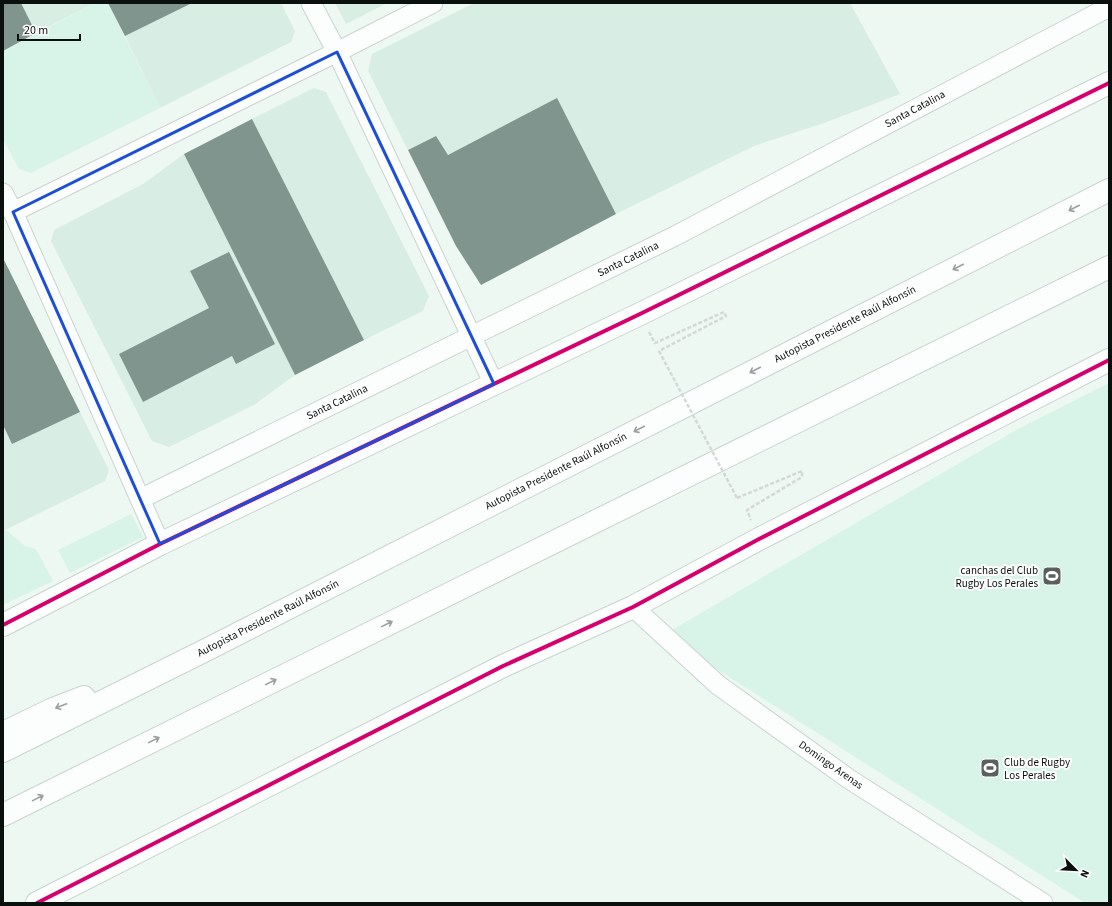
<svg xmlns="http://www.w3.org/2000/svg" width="1112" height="906" font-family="'Source Sans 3',sans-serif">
<rect width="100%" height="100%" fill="#edf8f3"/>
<!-- built -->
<g fill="#d8ede4">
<path d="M21,3H95L36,33Z"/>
<path d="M192,3H281L295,31L291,42L160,108L125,36Z"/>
<path d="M335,3H387L346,24Z"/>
<path d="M474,3H850L900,94L824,123L754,146L616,214L557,99L448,155L436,136L408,150L368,71L372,54Z"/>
<path d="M314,88L326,92L429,296L423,311L364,340L252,119Z"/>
<path d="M184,154L295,375L254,405L169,447L152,441L51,241L54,230L143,184Z"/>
<path d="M80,412L109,470L105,481L3,531V425L12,444Z"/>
</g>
<!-- green -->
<g fill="#d8f4e8">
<path d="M95,3H108L160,108L31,173L19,169L3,139V51Z"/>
<path d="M1109,383V903H1085L663,635L1018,429Z"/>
<path d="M131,514L143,537L70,573L58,550Z"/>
<path d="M6,530L25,546L36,549L53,581L3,605V531Z"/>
</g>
<!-- building -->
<g fill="#80958e">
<path d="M3,3H21L36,33L3,51Z"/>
<path d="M108,3H192L125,36Z"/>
<path d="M557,98L616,214L481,285L456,246L408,150L436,136L448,155Z"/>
<path d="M252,119L364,340L295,375L184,154Z"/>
<path d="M229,252L275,344L236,364L232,356L143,402L119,354L209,308L190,271Z"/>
<path d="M3,258L80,412L12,444L3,425Z"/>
</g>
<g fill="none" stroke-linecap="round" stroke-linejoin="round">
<defs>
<g id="street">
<path d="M311,3L337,52L494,384"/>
<path d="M3,193L13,212L160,544"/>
<path d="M13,212L337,52L433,3"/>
<path d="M140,499L675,236L1109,7"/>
<path d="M633,607L718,685L849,779L1043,903"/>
</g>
<g id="secondary">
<path d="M3,625L160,544L640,314L1109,83"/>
<path d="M37,903L503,666L633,607L759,539L1109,360"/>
</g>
<g id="highway">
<path d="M3,733L53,709L84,697"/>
<path d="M3,751L202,652L1109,190"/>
<path d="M3,815L1109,267"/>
</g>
</defs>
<!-- street casing -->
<use href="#street" stroke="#cad4cf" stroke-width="21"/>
<!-- secondary casing -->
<use href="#secondary" stroke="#cad4cf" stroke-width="24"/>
<!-- highway casing -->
<use href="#highway" stroke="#cad4cf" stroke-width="24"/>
<!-- path -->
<g stroke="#d4d8d6" stroke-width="2.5" stroke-dasharray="4 2" stroke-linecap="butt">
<path d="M649,332L655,343L724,312L726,316L659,351"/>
<path d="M737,498L802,471V477L747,510L751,520"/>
</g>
<!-- street -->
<use href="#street" stroke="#fcfefd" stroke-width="19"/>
<!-- secondary -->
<use href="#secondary" stroke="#fcfefd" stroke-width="22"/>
<!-- highway -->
<use href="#highway" stroke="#fcfefd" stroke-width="22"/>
<!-- path-bridge -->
<path stroke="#d4d8d6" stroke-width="2.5" stroke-dasharray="4 2" stroke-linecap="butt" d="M659,351L737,498"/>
<defs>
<g id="cycleway">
<path d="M3,625L160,544L640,314L1109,83"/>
<path d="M37,903L503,666L633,607L759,539L1109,360"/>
</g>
</defs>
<!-- cycleway casing -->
<use href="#cycleway" stroke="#fff" stroke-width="6"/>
<!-- cycleway -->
<use href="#cycleway" stroke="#d6006c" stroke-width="4"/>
</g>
<!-- one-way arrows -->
<defs><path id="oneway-shaft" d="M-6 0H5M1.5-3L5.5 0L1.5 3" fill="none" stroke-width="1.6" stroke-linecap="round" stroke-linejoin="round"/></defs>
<g stroke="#9b9f9d">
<use href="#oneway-shaft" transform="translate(1074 208) rotate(153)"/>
<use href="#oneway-shaft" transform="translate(958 267) rotate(153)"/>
<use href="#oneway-shaft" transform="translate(755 370) rotate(153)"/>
<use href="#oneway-shaft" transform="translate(639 429) rotate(153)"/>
<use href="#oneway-shaft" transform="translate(387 624) rotate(-26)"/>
<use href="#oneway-shaft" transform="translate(271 682) rotate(-26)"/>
<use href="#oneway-shaft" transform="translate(61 706) rotate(159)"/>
<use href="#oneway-shaft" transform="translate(154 740) rotate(-26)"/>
<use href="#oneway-shaft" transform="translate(38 798) rotate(-26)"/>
</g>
<!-- marked area -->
<path fill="none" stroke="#1d4ed8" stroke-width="3" stroke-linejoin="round" d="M337,52L494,384L160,544L13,212Z"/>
<!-- icons -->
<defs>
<symbol id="stadium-square" viewBox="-11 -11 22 22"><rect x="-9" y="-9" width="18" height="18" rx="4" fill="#59615e" stroke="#fff"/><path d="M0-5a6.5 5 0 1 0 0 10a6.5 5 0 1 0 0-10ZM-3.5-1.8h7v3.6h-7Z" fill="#fff"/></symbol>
</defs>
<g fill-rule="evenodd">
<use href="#stadium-square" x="1041" y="565" width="22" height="22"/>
<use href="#stadium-square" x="979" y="757" width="22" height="22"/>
</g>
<g text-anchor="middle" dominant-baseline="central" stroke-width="4" stroke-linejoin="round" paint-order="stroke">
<!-- street labels -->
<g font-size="11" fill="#09100d" stroke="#fff">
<text transform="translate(915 109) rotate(-28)">Santa Catalina</text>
<text transform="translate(628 259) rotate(-26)">Santa Catalina</text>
<text transform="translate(845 324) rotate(-27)">Autopista Presidente Raúl Alfonsín</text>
<text transform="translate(337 402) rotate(-26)">Santa Catalina</text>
<text transform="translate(556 471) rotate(-27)">Autopista Presidente Raúl Alfonsín</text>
<text transform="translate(268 618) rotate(-27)">Autopista Presidente Raúl Alfonsín</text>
<text transform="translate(831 765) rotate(35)">Domingo Arenas</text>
</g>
<!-- poi labels -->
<g font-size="11" fill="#09100d" stroke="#fff" text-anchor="end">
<text x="1038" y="570">canchas del Club<tspan x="1038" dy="13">Rugby Los Perales</tspan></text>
<text x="1004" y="762" text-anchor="start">Club de Rugby<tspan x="1004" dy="13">Los Perales</tspan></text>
</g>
</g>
<!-- border -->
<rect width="1112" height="906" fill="none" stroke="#09100d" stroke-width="8"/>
<!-- north arrow -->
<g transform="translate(1076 870) rotate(114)" stroke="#ffffff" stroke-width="3" paint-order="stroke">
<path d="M0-3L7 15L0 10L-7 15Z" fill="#09100d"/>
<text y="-6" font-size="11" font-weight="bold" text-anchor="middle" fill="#09100d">N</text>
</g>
<!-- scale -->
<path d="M18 34v6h62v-6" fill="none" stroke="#09100d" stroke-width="2"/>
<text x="24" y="34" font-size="12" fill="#09100d" stroke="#ffffff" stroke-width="3" paint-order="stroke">20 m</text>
</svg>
